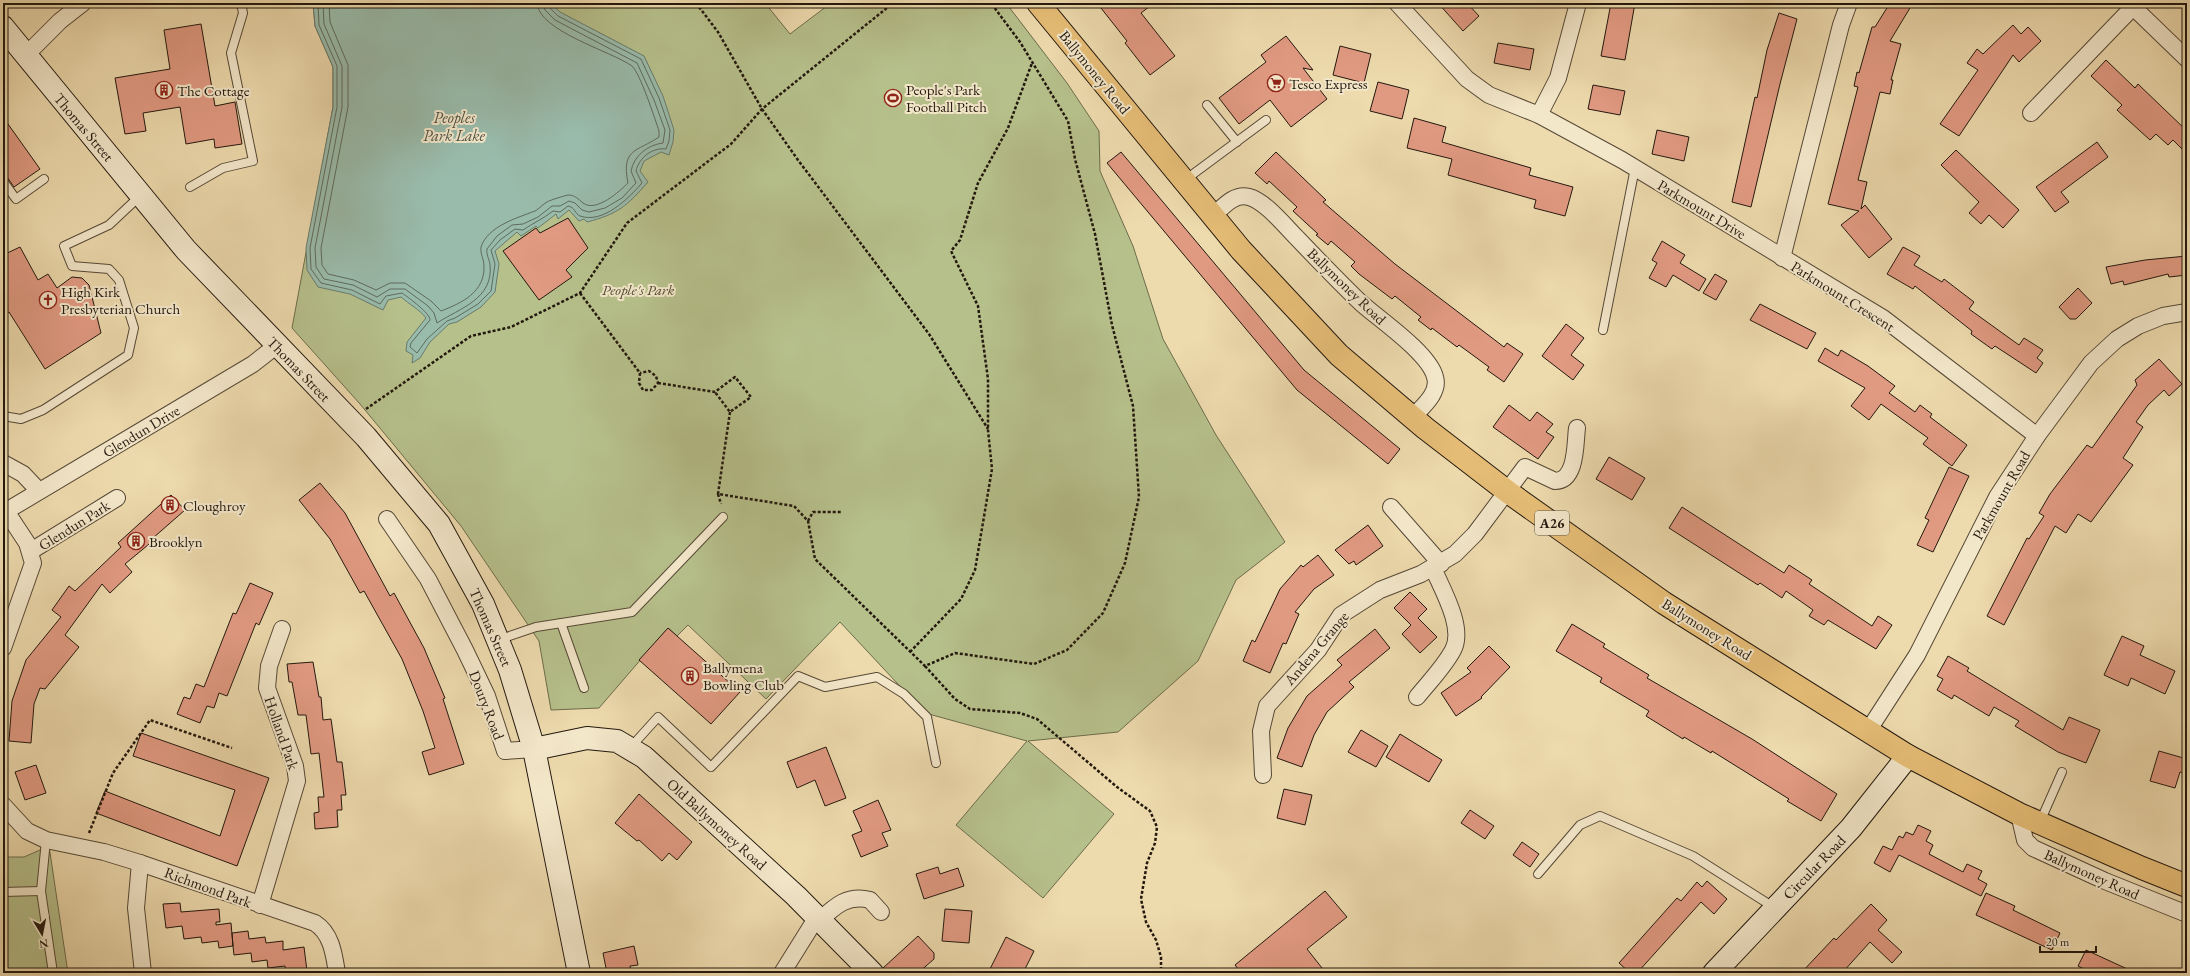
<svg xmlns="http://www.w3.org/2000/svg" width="2190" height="976" font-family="'EB Garamond',serif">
<rect width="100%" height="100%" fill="#eddaad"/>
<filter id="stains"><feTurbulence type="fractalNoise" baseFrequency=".005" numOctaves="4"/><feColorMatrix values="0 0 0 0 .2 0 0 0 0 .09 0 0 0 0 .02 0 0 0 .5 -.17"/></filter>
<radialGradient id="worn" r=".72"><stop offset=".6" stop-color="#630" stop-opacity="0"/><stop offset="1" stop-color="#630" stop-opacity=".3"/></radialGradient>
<!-- green -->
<g fill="#b6c08b" stroke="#6c6c4c">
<path d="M313,3H765L790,34L831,3H1006L1067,83L1099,131L1100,171L1133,246L1163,339L1216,435L1285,542L1236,580L1198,661L1118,732L1028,741L1114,814L1043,898L956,825L1027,741L925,713L840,622L766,699L688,625L677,636L668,628L599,708L551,710L539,641L461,526L360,404L292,328L333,107V67L315,26Z"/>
<path d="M49,846L68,973H3V857H24Z"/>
</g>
<!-- water -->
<path fill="#99bbab" stroke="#6a7a6c" d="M313,3H550L560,12L644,56L663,96L674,130L673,142L669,155L661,152L644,161L640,171L648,182C627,206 618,214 587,222L584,219L579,221L569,210L558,219L556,214L538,228L536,226L521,236L517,232L495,251L499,264L495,292L481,307L457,322L449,324L430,342L420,358L412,363L413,355L406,351L407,342L426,318C420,310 409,304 401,297L388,300L383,310L350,294L318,287L307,270L306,248L333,107V67L315,26Z"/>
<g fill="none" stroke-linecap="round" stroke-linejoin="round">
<!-- shore -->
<g stroke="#5e6a5c" stroke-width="1">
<path d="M318,3L319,25L337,66V107L310,248L311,269L321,283L352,290L380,304L386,296L402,293C409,298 430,313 430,320L411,343L410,347L417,353L427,339L447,321L455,318L478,304L491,291L495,264L491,250L500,240L515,229L523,230C533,223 543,219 553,211L560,212L568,206C575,207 575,214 580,216C603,224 628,199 642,183L636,171C639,158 652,147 666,149L669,141L670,130L659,98L641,59L558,16L549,7L548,3"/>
<path d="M323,3L324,24L342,66V107L315,248L316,267L324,279L353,285L377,297L390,289H405L428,306L434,313L437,323C460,308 494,299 490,264C489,259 486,254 487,249L497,236L512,225L523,224L538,217L552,206H560L569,201L575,203L582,210L589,212L605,208L622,198L636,183L631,171C634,156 647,145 663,143L665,130L654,100L637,63L555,20L545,10L543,3"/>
<path d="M329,3L330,22L348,65V107L321,248L322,265L328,274L354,280L376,290L390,283H405L431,301L441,311C462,303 485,292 484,266C484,259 480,254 481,247C488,226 517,218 535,211C539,209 543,204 547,202C550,200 564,196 568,195C575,195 578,199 583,203C596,213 620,191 628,183C621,148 637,152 659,137V131C655,119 640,73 632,66C611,51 538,31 537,3"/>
</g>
</g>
<!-- building -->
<g fill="#e19a82" stroke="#23180e">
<path d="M1097,3H1154L1141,13L1175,56L1150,75L1125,43L1127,41Z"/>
<path d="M1438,3H1467L1479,16L1463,31Z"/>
<path d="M1611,3H1635L1625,60L1601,56Z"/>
<path d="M1890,3H1913L1890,41L1901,44L1891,80H1893L1890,94L1880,92L1858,180L1867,182L1861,209L1865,205L1892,239L1869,258L1841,225L1859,211L1828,204L1858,87L1854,86L1857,72L1859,73L1872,27H1875Z"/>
<path d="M1779,13L1797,19L1780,84L1751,207L1732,202L1755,97L1757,98L1767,50Z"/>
<path d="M201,24L215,106L235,102L242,144L215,148L214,139L186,144L180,107L143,113L146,131L125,134L115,78L170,69L164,30Z"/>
<path d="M2013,25L2021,34L2028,27L2041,41L2019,62L2013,55L1959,136L1940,124L1978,70L1967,63L1977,49L1983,54Z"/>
<path d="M1286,36L1313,70L1303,68L1327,99L1291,127L1270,100L1239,124L1219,98L1266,62L1261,55Z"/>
<path d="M1498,43L1534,49L1530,70L1494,63Z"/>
<path d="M1340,46L1371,54L1364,83L1333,75Z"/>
<path d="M2106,60L2135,88L2138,84L2187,131V154L2173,140L2168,145L2156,134L2150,140L2117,110L2122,105L2091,76Z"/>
<path d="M1378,82L1409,90L1402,119L1370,111Z"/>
<path d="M1593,85L1625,91L1620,115L1588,109Z"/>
<path d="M3,117L40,169L14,187L7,177L3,176Z"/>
<path d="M1414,118L1446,127L1442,142L1531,168L1529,175L1573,187L1565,216L1534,208L1536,200L1448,175L1452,159L1407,148Z"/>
<path d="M1657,130L1689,137L1684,161L1652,154Z"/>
<path d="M2097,142L2108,157L2061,192L2069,202L2055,212L2036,187Z"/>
<path d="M1956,150L2019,210L2003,228L1989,215L1981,224L1969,213L1979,202L1941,165Z"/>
<path d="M1121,152L1304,370L1400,449L1388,464L1297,390L1107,163Z"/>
<path d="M1276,152L1326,200L1323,202L1395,264L1504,347L1507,343L1523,354L1504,382L1487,370L1489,367L1459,345L1457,347L1432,328L1431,330L1418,320L1421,317L1395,296L1392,299L1359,274L1351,266L1355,262L1331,241L1328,245L1316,235L1318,234L1293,211L1297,207L1269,181L1267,184L1255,173Z"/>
<path d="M568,218L588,248L566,270L572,277L539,300L503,251L536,228L540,233Z"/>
<path d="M1662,241L1685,255L1680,263L1706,279L1699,291L1673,275L1666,287L1649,278L1657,263L1652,260Z"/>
<path d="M20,247L38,280L48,274L57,288L72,277L82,278L89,285L101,333L45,369L9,312L3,315V255Z"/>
<path d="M1903,247L1920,256L1914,265L1942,282L1944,279L1974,302L1969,309L2019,345L2024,338L2043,350L2037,358L2043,363L2036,373L1995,346L1992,349L1971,334L1972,331L1915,286L1913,289L1887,274Z"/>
<path d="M2187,256V275L2169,277L2168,274L2124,285L2123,281L2111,284L2106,267L2145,260Z"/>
<path d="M1715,274L1727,281L1716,300L1703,293Z"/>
<path d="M2078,288L2092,303L2076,319H2070L2059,307Z"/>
<path d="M1760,304L1816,333L1807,349L1750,320Z"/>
<path d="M1566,324L1584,338L1571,355L1584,365L1573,380L1542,356Z"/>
<path d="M1825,348L1838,356L1841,350L1868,366L1895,386L1889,393L1915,412L1920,405L1932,414L1930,417L1967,445L1952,466L1923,444L1928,438L1881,404L1869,420L1851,406L1865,388L1818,361Z"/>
<path d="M2159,359L2182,384L2169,396L2164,390L2148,405L2136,422L2143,427L2123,458L2133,465L2091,522L2078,514L2066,533L2055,526L2004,625L1987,616L2027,538L2029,539L2044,516L2039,513L2050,494L2087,445L2092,448L2137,385L2135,380Z"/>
<path d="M1509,405L1530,421L1537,412L1553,424L1546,432L1554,437L1538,459L1493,427Z"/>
<path d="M1609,457L1645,478L1632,500L1596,479Z"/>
<path d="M1949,467L1969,476L1933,552L1917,545L1929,520L1925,518Z"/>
<path d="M320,483L345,513L390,596L394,593L424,648L445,698L443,699L464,764L429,775L422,752L435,748L423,711L402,659L364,591L360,593L330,539L299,500Z"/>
<path d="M171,495L185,510L153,538L154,540L125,564L132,572L110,593L102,584L65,635L79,647L45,689L40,688L34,704L31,743L9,741L12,701L26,660L61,617L52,610L69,586L75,591L121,547L118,543Z"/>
<path d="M1682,507L1784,573L1789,565L1812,580L1809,584L1872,626L1878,616L1892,625L1876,649L1828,620L1824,625L1809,616L1813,610L1786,591L1782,598L1760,583L1758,585L1669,528Z"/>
<path d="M1368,525L1383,546L1356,565L1354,561L1349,564L1335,550Z"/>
<path d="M1318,555L1334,575L1314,589L1295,612L1299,614L1286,644L1283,643L1270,673L1243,661L1252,640L1255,642L1280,589L1301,565L1303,567Z"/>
<path d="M250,583L273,593L259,625L256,623L227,696L219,693L214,708L207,706L200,723L177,714L184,697L190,699L196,684L204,687L233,613L236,614Z"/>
<path d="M1410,592L1427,609L1418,618L1437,637L1420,653L1402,634L1411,625L1394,608Z"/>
<path d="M1572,624L1605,644L1603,647L1649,675L1647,678L1752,739L1837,794L1821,821L1787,801L1789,799L1712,751L1711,753L1684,737L1683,739L1646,716L1649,711L1600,682L1602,678L1556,651Z"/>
<path d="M668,628L740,692L711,724L639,660Z"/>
<path d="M1375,629L1390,648L1349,682L1354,687L1327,712L1314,735L1302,767L1277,758L1288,728L1307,696L1342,665L1337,660Z"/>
<path d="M2122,636L2144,646L2140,655L2175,671L2165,694L2131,678L2128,686L2104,675Z"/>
<path d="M1489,646L1510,667L1481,697L1482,698L1456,716L1441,693L1471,672L1467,668Z"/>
<path d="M1948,656L1969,668L1967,671L2063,730L2069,717L2100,730L2086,763L2058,752L2015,726L2019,721L1994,707L1989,716L1954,695L1952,699L1937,690L1943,679L1937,676Z"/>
<path d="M313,662L319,697H321L323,720L331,719L337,762H342L346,795H341L342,810H337L338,827L315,829L314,813L319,812L318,797H324L319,753L311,754L306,715H298L292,682H289L287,664Z"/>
<path d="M1361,730L1388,746L1376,767L1348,752Z"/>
<path d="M141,733L269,778L237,866L96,813L105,791L220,836L235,790L133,756Z"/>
<path d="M1400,734L1442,760L1429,782L1386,757Z"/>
<path d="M826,747L846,798L825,806L815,780L797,788L787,762Z"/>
<path d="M2159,751L2187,759V774L2180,772L2175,788L2150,781Z"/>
<path d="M36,765L46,793L25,800L15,772Z"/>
<path d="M1284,789L1312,795L1305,825L1277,818Z"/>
<path d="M639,794L692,842L677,860L669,853L662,861L639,840L637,841L615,823Z"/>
<path d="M878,800L891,830L882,833L888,846L861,857L852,835L862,831L853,811Z"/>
<path d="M1470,810L1494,826L1485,839L1461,823Z"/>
<path d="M1918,825L1931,831L1926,841L1933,845L1929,854L1963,872L1967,864L1982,871L1978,879L1987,884L1981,896L1899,855L1890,872L1874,863L1883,846L1892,850L1899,836L1903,838L1906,832L1913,835Z"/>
<path d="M1522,842L1539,854L1530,867L1513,855Z"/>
<path d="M938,867L940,874L958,868L964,886L924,899L916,874Z"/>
<path d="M1707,881L1727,899L1714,914L1701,902L1637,973H1630L1619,963L1677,898L1681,901L1697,882L1702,887Z"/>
<path d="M1325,891L1347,917L1307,949L1326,973H1241L1235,965Z"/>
<path d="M1986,893L2015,906L2013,910L2060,933L2052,950L1976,915Z"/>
<path d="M180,903L181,912L219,909L220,922H216V925L231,923L233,946L232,933L248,931L249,939L265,937L266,943L283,941V950L304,947L307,971L286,973L285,966L268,968L267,960L252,962L251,953L234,955L233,946L219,948L218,941L202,943L201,937L184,939L182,926L166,928L163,904Z"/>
<path d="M1871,904L1887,920L1878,930L1902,952L1892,963L1870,942L1842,973H1801L1834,938L1836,940Z"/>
<path d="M945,909L972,911L969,943L942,941Z"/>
<path d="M918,936L934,953V959L918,973H884L883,968Z"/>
<path d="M1006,937L1034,951L1023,973H988Z"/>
<path d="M634,946L638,965L630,966L631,971L607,973L603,953Z"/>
<path d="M2086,950L2136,973H2092L2078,966Z"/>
</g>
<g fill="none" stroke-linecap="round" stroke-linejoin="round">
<defs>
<g id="lane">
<path d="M1207,105L1237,142"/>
<path d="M1185,180L1266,120"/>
<path d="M3,181L16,199L44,179"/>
<path d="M190,187L223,168L253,161L231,53L243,13L241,3"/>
<path d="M1603,330L1635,168"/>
<path d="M3,416L21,419L43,410L128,355L134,328L119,280L109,269L72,266L64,246L109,225L141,195"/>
<path d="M561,623L584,688"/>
<path d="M498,640L536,627L632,612L723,517"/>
<path d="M630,748L658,717L711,767L798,676L825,687L877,677L904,694L927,717L936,763"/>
<path d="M2040,822L2062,772"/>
<path d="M46,840L41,891L53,973"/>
<path d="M1538,874L1580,825L1600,816L1693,856L1775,908"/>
<path d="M3,892L41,891"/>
</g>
<g id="street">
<path d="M1397,3L1467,79L1489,95L1539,115L1622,160L1883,318L2037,436"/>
<path d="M2129,3L2187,59"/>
<path d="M25,56L60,21L83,3"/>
<path d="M2031,113L2133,7"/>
<path d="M1539,115L1558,78L1578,3"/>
<path d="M1213,216C1223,207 1234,193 1249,197C1265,201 1285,226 1297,238C1318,260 1339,282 1361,303C1380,320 1429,353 1435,377C1440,393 1422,407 1413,417"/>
<path d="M1782,258L1841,25L1849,3"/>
<path d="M3,463L23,474L39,491"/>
<path d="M1391,507L1441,564"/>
<path d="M3,513L253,364L276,346"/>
<path d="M387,519L428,579L465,650L487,696L505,751L534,749"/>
<path d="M31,551L117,498"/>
<path d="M3,648L33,563L27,543L6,511"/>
<path d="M1417,697C1429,682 1444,667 1453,650C1465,628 1442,589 1433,568"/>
<path d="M1868,731L1917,655L1997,497L2037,436L2091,363L2117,339L2138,326L2163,316L2187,312"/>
<path d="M1263,775L1261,731L1267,706L1318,650L1341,615L1380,590L1421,574L1455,554L1475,534L1525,467L1555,481C1577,481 1575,443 1577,428"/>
<path d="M3,805L27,831L46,840L104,852L140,863L315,923C332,934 334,955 337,973"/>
<path d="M2019,814L2025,840L2033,848L2105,881L2187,914"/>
<path d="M140,863L136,908L143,973"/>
<path d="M260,905L297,781L295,766L267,688L269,666L282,629"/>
<path d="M820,920C835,906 848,894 870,900L881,912"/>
<path d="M782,973L817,917"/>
</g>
<g id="secondary">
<path d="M3,27L186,250L366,437L439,524L483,604L510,670L534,749L579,973"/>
<path d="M534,749L587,738L617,741L644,757L796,896L872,973"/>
<path d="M1714,973L1851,828L1908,756"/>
</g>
<path id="primary" d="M1038,3L1241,250L1339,355L1425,428L1508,492L1664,603L1908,756L2019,814L2142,868L2187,886"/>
</defs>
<!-- lane casing -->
<use href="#lane" stroke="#564836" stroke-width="10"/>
<!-- street casing -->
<use href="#street" stroke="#564836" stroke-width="18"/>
<!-- secondary casing -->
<use href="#secondary" stroke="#23180e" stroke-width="24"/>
<!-- primary casing -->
<use href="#primary" stroke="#23180e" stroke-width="24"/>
<!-- path -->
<g stroke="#23180e" stroke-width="2.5" stroke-dasharray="3 2" stroke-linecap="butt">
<path d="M696,3L718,32L762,109L798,160L929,334L988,429"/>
<path d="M580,293L640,373L639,383L643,390H652L658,383L656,376L649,371L640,373"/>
<path d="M658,383L715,392L735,377L751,397L730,412L715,392"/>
<path d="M366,409L471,336L511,327L580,293L627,223L731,144L762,109L893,3"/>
<path d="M730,412L718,494L794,506L808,521L815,559L925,666L955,653L1034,664L1067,650L1103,613L1125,563L1139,497L1133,406L1112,325L1095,234L1075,159L1068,121L1020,42L991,3"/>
<path d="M718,494L721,504"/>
<path d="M808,521L813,512H841"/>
<path d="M910,652L961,599L975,570L992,469L988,430V379L978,306L951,251L960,240L978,183L1008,128L1032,63"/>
<path d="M925,666L955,699L970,709L1020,713L1037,719L1117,787L1150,811L1157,827L1155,843L1147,863L1141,899L1146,922L1156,940L1161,957V973"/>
<path d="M89,833L113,773L150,720L232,748"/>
</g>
<!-- lane -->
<use href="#lane" stroke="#f3e7ca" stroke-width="8"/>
<!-- street -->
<use href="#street" stroke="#f3e7ca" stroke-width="16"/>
<!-- secondary -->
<use href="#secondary" stroke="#f3e7ca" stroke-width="22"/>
<!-- primary -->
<use href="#primary" stroke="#e6bd76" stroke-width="22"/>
</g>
<!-- icons -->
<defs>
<symbol id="supermarket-ring" viewBox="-11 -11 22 22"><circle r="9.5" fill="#f3e7ca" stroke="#8f2418" stroke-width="1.5"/><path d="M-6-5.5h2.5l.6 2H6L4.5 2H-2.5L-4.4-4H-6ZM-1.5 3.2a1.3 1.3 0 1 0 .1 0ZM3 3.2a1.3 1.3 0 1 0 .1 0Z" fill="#8f2418"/></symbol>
<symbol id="building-ring" viewBox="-11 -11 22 22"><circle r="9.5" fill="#f3e7ca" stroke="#8f2418" stroke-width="1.5"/><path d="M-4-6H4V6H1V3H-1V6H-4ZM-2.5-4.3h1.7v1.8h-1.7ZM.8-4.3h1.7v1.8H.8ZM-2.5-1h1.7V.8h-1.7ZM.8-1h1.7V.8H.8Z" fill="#8f2418"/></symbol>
<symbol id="stadium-ring" viewBox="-11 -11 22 22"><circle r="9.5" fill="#f3e7ca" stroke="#8f2418" stroke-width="1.5"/><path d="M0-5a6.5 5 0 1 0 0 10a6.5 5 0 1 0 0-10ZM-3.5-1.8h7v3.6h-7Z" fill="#8f2418"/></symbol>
<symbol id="church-ring" viewBox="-11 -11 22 22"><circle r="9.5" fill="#f3e7ca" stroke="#8f2418" stroke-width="1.5"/><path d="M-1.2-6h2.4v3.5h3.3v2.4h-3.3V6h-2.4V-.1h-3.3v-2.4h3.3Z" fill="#8f2418"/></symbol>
</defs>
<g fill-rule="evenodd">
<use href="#supermarket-ring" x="1266" y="73" width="20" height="20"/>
<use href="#building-ring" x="154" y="80" width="20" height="20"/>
<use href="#stadium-ring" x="883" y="88" width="20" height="20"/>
<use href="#church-ring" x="38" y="290" width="20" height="20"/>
<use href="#building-ring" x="160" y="495" width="20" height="20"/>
<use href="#building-ring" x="126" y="531" width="20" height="20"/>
<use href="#building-ring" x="680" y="666" width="20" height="20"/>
</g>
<g text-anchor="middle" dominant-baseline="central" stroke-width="4" stroke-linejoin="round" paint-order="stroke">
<!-- shield labels -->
<rect fill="#f3e7ca" stroke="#615646" stroke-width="1" x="1535" y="511" width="34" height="24" rx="3"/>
<g font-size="14" font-weight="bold" fill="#23180e">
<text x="1552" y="523">A26</text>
</g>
<!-- street labels -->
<g font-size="15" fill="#23180e" stroke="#f3e7ca">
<text transform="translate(1095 72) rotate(51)">Ballymoney Road</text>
<text transform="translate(84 127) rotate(50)">Thomas Street</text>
<text transform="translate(1702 209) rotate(31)">Parkmount Drive</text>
<text transform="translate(1347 286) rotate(44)">Ballymoney Road</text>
<text transform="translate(1843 296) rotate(32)">Parkmount Crescent</text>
<text transform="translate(299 369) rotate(46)">Thomas Street</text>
<text transform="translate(141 431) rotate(-31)">Glendun Drive</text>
<text transform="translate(2001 495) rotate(-60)">Parkmount Road</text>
<text transform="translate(74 525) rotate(-32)">Glendun Park</text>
<text transform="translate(491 627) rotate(66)">Thomas Street</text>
<text transform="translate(1707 629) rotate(32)">Ballymoney Road</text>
<text transform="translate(1316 648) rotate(-50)">Andena Grange</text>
<text transform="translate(487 705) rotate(69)">Doury Road</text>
<text transform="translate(282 733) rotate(71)">Holland Park</text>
<text transform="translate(717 824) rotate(42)">Old Ballymoney Road</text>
<text transform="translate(1814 867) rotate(-46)">Circular Road</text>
<text transform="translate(2092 874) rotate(24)">Ballymoney Road</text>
<text transform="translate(208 887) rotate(20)">Richmond Park</text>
</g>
<!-- poi labels -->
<g font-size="15" fill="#23180e" stroke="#f3e7ca" text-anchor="start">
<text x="1289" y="83">Tesco Express</text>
<text x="906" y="89">People's Park<tspan x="906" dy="17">Football Pitch</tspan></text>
<text x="177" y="90">The Cottage</text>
<text x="61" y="291">High Kirk<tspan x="61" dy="17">Presbyterian Church</tspan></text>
<text x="183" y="505">Cloughroy</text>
<text x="149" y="541">Brooklyn</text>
<text x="703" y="667">Ballymena<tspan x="703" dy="17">Bowling Club</tspan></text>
</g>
<!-- park labels -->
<g font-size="15" font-style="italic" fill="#4f4a34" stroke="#f3e7ca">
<text x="638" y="289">People's Park</text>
</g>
<!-- water labels -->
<g font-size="16" font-style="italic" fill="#4c5145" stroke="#f3e7ca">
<text x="454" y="117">Peoples<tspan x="454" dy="18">Park Lake</tspan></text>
</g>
</g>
<!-- margin -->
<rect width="2190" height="976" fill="none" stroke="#eddaad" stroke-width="16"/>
<rect x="4" y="4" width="2182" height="968" fill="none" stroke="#23180e" stroke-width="2"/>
<rect x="8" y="8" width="2174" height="960" fill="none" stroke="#23180e"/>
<!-- north arrow -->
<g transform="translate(42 934) rotate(170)" stroke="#f3e7ca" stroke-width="3" paint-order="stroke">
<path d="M0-3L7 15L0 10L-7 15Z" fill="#23180e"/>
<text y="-6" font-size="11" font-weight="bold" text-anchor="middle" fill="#23180e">N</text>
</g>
<!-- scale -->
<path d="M2040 946v6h56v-6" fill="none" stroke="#23180e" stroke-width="2"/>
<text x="2046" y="946" font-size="12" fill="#23180e" stroke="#f3e7ca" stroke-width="3" paint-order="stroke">20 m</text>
<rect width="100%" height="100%" filter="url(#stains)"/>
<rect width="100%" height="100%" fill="url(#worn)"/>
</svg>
